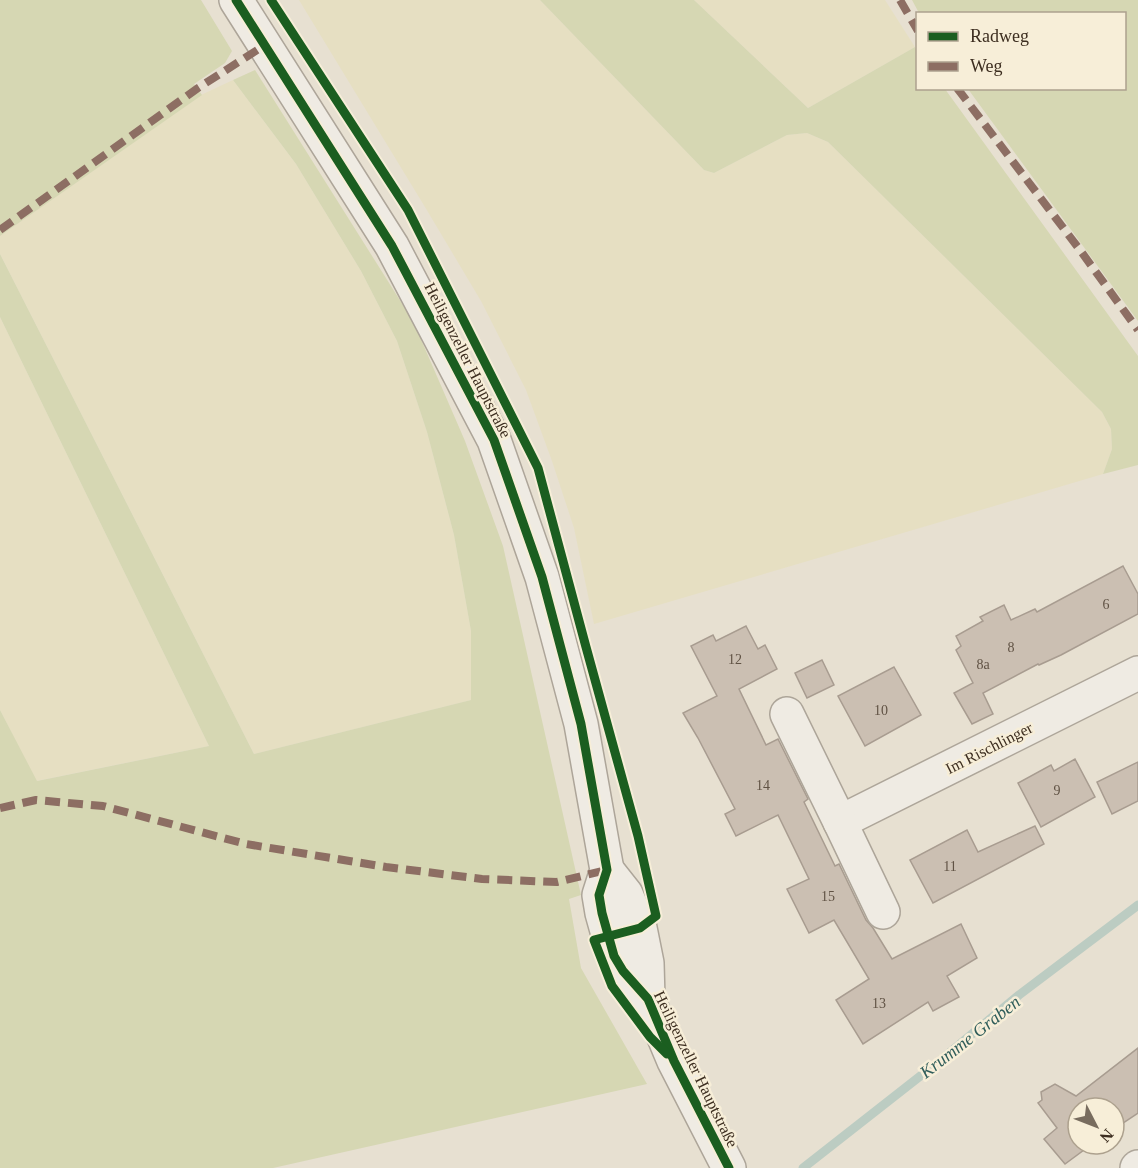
<svg xmlns="http://www.w3.org/2000/svg" width="1138" height="1168" font-family="Georgia,serif">
<rect width="100%" height="100%" fill="#e7e0d1"/>
<!-- farmland -->
<g fill="#e6dfc2">
<path d="M299,0H540L704,170L714,173L787,135L807,133L828,142L1102,412L1111,429L1112,449L1103,474L594,624L574,528L552,461L526,390L481,301L425,207Z"/>
<path d="M694,0H885L915,47L808,108Z"/>
<path d="M233,80L296,164L361,271L397,341L427,432L454,535L471,631V700L254,754L0,254V236L201,95Z"/>
<path d="M0,317L209,746L36,781L0,710Z"/>
</g>
<!-- green -->
<g fill="#d6d7b3">
<path d="M0,0H201L232,51L225,63L194,84L202,95L0,236Z"/>
<path d="M540,0H694L808,108L915,47L917,51L918,88L945,89L1138,356V465L1103,474L1112,449L1111,429L1102,412L828,142L807,133L787,135L714,173L704,170Z"/>
<path d="M912,0H1138V321L968,89L1124,88V14L919,13Z"/>
<path d="M255,70L413,321L465,441L503,546L581,895L569,899L581,968L647,1084L273,1168H0V710L37,781L209,746L0,317V254L254,754L471,700V631L454,535L427,432L397,341L361,271L296,164L233,80Z"/>
</g>
<g fill="none" stroke-linecap="round" stroke-linejoin="round">
<!-- stream -->
<path stroke="#bcccc2" stroke-width="9" d="M803,1168L942,1059L1019,995L1138,905"/>
</g>
<!-- building -->
<g fill="#cbbfb2" stroke="#a89c90" stroke-width="1.5">
<path d="M1123,566L1138,594V614L1061,655L1039,665L1038,664L983,693L993,714L972,724L954,693L973,683L956,650L961,646L956,636L983,621L980,617L1004,605L1011,620L1035,609L1037,612Z"/>
<path d="M746,626L758,649L765,645L777,669L739,689L766,745L778,739L808,799L804,802L835,866L839,864L866,920L873,928L892,959L961,924L977,958L947,976L959,997L933,1011L928,1002L863,1044L836,1000L869,979L834,920L809,933L787,889L809,879L778,815L736,836L725,814L735,809L698,738L683,713L717,696L691,646L713,635L716,641Z"/>
<path d="M822,660L834,685L807,698L795,673Z"/>
<path d="M894,667L921,715L865,746L838,696Z"/>
<path d="M1075,759L1095,797L1041,827L1018,783L1051,765L1054,771Z"/>
<path d="M1138,762V801L1112,814L1097,782Z"/>
<path d="M1035,826L1044,844L933,903L910,860L967,830L978,852Z"/>
<path d="M1138,1048V1113L1114,1129V1108H1078V1144H1092L1065,1164L1044,1139L1057,1128L1038,1103L1042,1100L1041,1092L1055,1084L1076,1096Z"/>
</g>
<g fill="none" stroke-linecap="round" stroke-linejoin="round">
<defs>
<g id="minor">
<path d="M787,714L840,822L1138,673"/>
<path d="M840,822L883,912"/>
<path d="M1137,1168L1138,1167"/>
</g>
<g id="tertiary">
<path d="M236,0L392,246L494,440L542,577L581,724L607,870L599,895L602,913L614,956L623,971L648,999L674,1061L729,1168"/>
<path d="M607,870L626,894L640,928L647,963L648,999"/>
</g>
</defs>
<!-- minor casing -->
<use href="#minor" stroke="#ada599" stroke-width="36"/>
<!-- tertiary casing -->
<use href="#tertiary" stroke="#ada599" stroke-width="36"/>
<!-- minor -->
<use href="#minor" stroke="#efebe3" stroke-width="33"/>
<!-- tertiary -->
<use href="#tertiary" stroke="#efebe3" stroke-width="33"/>
<!-- quiet -->
<g stroke="#8d6e63" stroke-width="8" stroke-dasharray="15 8" stroke-linecap="butt">
<path d="M900,0L918,31"/>
<path d="M957,88L1080,250L1138,330"/>
<path d="M0,230L198,88L265,45"/>
<path d="M0,808L36,800L103,806L246,844L386,867L482,879L557,882L607,870"/>
</g>
<defs>
<g id="cycleway">
<path d="M236,0L392,246L494,440L542,577L581,724L607,870L599,895L602,913L614,956L623,971L648,999L674,1061L729,1168"/>
<path d="M271,0L408,210L538,468L586,647L638,836L656,916L640,928L594,940L612,986L650,1037L667,1054"/>
</g>
</defs>
<!-- cycleway casing -->
<use href="#cycleway" stroke="#f7eed8" stroke-width="13"/>
<!-- cycleway -->
<use href="#cycleway" stroke="#1b5e20" stroke-width="9"/>
</g>
<g text-anchor="middle" dominant-baseline="central" stroke-width="5" stroke-linejoin="round" paint-order="stroke">
<!-- number labels -->
<g font-size="14" fill="#605244">
<text x="1106" y="604">6</text>
<text x="1011" y="647">8</text>
<text x="735" y="659">12</text>
<text x="983" y="664">8a</text>
<text x="881" y="710">10</text>
<text x="763" y="785">14</text>
<text x="1057" y="790">9</text>
<text x="950" y="866">11</text>
<text x="828" y="896">15</text>
<text x="879" y="1003">13</text>
</g>
<!-- street labels -->
<g font-size="16" fill="#3d2e20" stroke="#f7eed8">
<text transform="translate(468 360) rotate(63)">Heiligenzeller Hauptstraße</text>
<text transform="translate(989 748) rotate(-27)">Im Rischlinger</text>
<text transform="translate(696 1069) rotate(64)">Heiligenzeller Hauptstraße</text>
</g>
<!-- water labels -->
<g font-size="18" font-style="italic" fill="#2f5d5a" stroke="#f7eed8">
<text transform="translate(970 1037) rotate(-38)">Krumme Graben</text>
</g>
</g>
<!-- legend -->
<rect x="916" y="12" width="210" height="78" fill="#f7eed8" stroke="#ada18e" stroke-width="1.5"/>
<rect x="928" y="32" width="30" height="9" fill="#1b5e20" stroke="#ada18e" stroke-width="1.5"/>
<text x="970" y="42" font-size="18" fill="#3d2e20">Radweg</text>
<rect x="928" y="62" width="30" height="9" fill="#8d6e63" stroke="#ada18e" stroke-width="1.5"/>
<text x="970" y="72" font-size="18" fill="#3d2e20">Weg</text>
<!-- north arrow -->
<g transform="translate(1096 1126) rotate(132)"><circle r="28" fill="#f7eed8" stroke="#ada18e" stroke-width="1.5"/>
<path d="M0-4.5L10 22L0 15L-10 22Z" fill="#786c5e"/>
<text y="-9" font-size="16" font-weight="bold" text-anchor="middle" fill="#3d2e20">N</text>
</g>
</svg>
